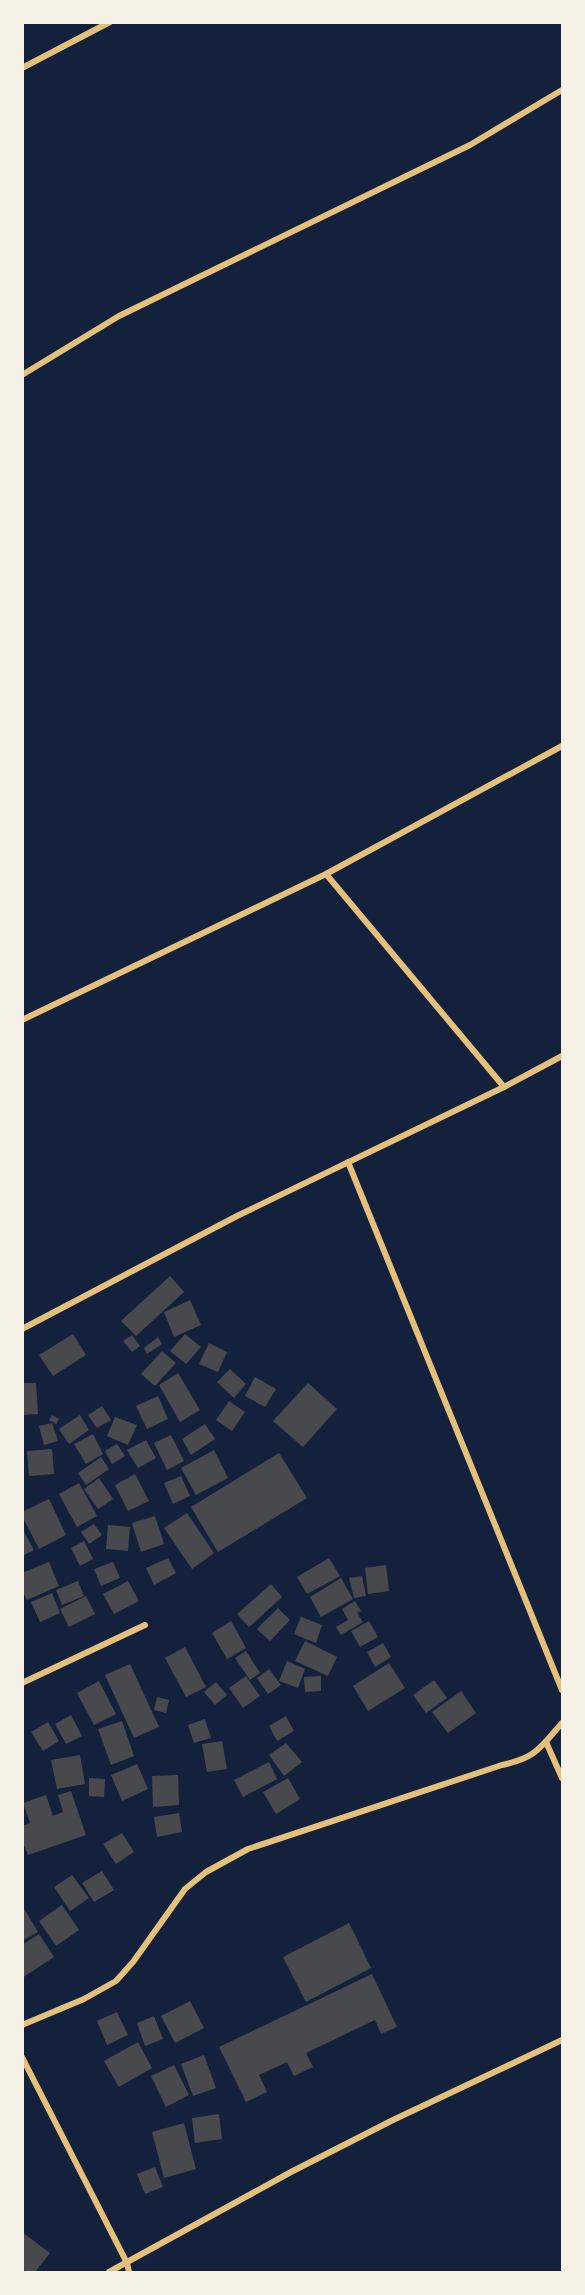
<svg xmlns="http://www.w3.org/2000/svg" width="585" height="2295" font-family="Roboto,sans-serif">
<rect width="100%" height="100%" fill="#14213d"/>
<!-- building -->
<g fill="#48494c">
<path d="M170,1276L184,1292L136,1336L121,1321Z"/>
<path d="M190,1300L201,1325L174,1337L164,1312Z"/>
<path d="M73,1334L86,1355L53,1376L39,1355Z"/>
<path d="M185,1334L201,1347L186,1364L170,1351Z"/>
<path d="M132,1335L140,1346L132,1352L123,1341Z"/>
<path d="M158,1337L162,1344L147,1354L144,1348Z"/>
<path d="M209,1343L227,1352L218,1372L199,1364Z"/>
<path d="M162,1351L176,1363L155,1386L141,1374Z"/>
<path d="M230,1369L246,1384L234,1398L217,1382Z"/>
<path d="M178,1373L200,1410L180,1422L159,1385Z"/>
<path d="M255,1377L276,1389L265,1407L245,1396Z"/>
<path d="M22,1383H36L38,1414L22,1415Z"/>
<path d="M308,1383L337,1409L303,1447L273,1421Z"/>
<path d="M158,1396L168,1419L147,1429L136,1406Z"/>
<path d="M229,1401L245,1412L232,1431L216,1420Z"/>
<path d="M102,1406L111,1420L97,1428L88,1415Z"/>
<path d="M52,1415L59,1419L56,1424L49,1420Z"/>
<path d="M80,1415L89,1430L69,1444L59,1429Z"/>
<path d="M115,1417L137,1425L128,1445L107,1436Z"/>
<path d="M52,1423L58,1441L44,1445L39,1426Z"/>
<path d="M205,1424L215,1439L191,1455L182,1439Z"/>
<path d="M93,1434L103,1454L86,1464L74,1444Z"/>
<path d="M171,1435L184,1461L167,1470L154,1443Z"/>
<path d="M146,1440L156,1458L138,1468L127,1450Z"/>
<path d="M117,1444L125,1456L112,1464L105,1451Z"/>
<path d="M52,1449L54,1474L29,1476L27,1451Z"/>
<path d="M214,1450L228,1478L196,1495L181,1468Z"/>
<path d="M279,1453L307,1498L218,1552L191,1507Z"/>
<path d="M101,1457L109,1469L86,1485L78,1473Z"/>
<path d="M135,1474L149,1501L128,1511L115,1485Z"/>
<path d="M181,1476L190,1496L173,1504L164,1483Z"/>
<path d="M99,1478L113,1499L98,1509L84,1489Z"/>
<path d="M79,1483L97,1516L77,1527L59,1494Z"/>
<path d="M49,1499L66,1535L39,1549L22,1516V1512Z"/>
<path d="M187,1513L214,1553L192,1569L164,1528Z"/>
<path d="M155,1516L164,1544L141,1552L132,1523Z"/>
<path d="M94,1524L102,1535L89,1544L81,1532Z"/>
<path d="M108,1525L130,1527L128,1551L106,1549Z"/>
<path d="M22,1528L34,1550L22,1556Z"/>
<path d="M84,1541L93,1559L80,1566L71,1548Z"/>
<path d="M168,1558L176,1573L154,1585L146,1568Z"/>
<path d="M329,1558L340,1576L307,1594L297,1577Z"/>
<path d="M49,1562L59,1586L27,1600L22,1590V1573Z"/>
<path d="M113,1562L120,1578L101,1586L94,1569Z"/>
<path d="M386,1565L389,1591L368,1594L365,1568Z"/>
<path d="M362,1576L366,1596L354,1598L349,1578Z"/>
<path d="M341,1578L353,1599L321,1617L310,1597Z"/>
<path d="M78,1581L84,1596L62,1605L56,1590Z"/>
<path d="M128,1581L139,1601L114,1614L103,1594Z"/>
<path d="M271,1584L282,1597L249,1627L237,1614Z"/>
<path d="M52,1593L60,1613L40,1622L31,1602Z"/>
<path d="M86,1596L95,1614L69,1627L60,1609Z"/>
<path d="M355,1601L361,1611L357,1613L363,1622L341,1635L336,1627L348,1620L342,1609Z"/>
<path d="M278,1608L290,1620L270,1641L257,1629Z"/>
<path d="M301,1617L322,1625L316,1643L294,1634Z"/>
<path d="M231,1621L246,1648L227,1659L212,1633Z"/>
<path d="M369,1621L378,1637L360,1647L351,1631Z"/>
<path d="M305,1641L337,1657L328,1676L295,1661Z"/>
<path d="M383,1643L391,1657L375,1667L367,1652Z"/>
<path d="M185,1647L206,1687L186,1697L165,1658Z"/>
<path d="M246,1651L260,1673L250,1680L235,1658Z"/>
<path d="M287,1661L305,1669L298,1688L279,1681Z"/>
<path d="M389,1663L405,1688L368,1711L353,1686Z"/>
<path d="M130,1664L159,1727L134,1738L105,1675Z"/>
<path d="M269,1669L281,1685L268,1694L257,1678Z"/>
<path d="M246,1676L260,1696L243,1708L229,1688Z"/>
<path d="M321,1676V1691L305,1692L304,1677Z"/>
<path d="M434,1680L447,1698L426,1713L413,1695Z"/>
<path d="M99,1681L116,1714L94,1725L77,1693Z"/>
<path d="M216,1682L227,1695L215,1705L204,1692Z"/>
<path d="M461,1691L476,1713L448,1733L432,1712Z"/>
<path d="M157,1697L169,1700L166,1713L154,1710Z"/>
<path d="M71,1715L82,1736L66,1744L55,1724Z"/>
<path d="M286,1716L294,1731L277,1741L269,1726Z"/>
<path d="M205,1719L211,1738L194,1743L188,1725Z"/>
<path d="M122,1721L134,1756L111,1765L98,1729Z"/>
<path d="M48,1722L59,1741L43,1751L31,1732Z"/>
<path d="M222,1741L227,1769L207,1772L202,1744Z"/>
<path d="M286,1743L302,1762L284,1776L269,1755Z"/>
<path d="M80,1755L85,1784L57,1789L51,1760Z"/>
<path d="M269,1762L277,1779L243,1797L234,1780Z"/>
<path d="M137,1764L148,1789L122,1801L111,1775Z"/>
<path d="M178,1775L179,1805L153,1807L152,1776Z"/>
<path d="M89,1778L105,1779L104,1797L89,1796Z"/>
<path d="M288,1778L300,1799L276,1814L263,1792Z"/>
<path d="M71,1791L86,1835L28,1855L22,1840V1826L30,1823L23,1803L46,1795L53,1816L63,1812L58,1795Z"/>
<path d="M179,1813L182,1832L157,1837L154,1817Z"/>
<path d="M122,1833L134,1852L116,1864L103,1844Z"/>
<path d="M102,1871L114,1890L94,1902L82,1883Z"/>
<path d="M72,1875L89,1898L70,1911L54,1887Z"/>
<path d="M22,1905L38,1932L22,1941Z"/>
<path d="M62,1905L79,1930L56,1946L39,1921Z"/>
<path d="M349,1923L371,1968L306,2002L283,1957Z"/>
<path d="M39,1934L54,1957L22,1978V1945Z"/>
<path d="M372,1974L397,2027L381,2034L375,2020L306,2053L313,2067L294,2076L287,2062L259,2075L267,2092L246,2102L219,2047Z"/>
<path d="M190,2001L204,2028L175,2043L161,2016Z"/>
<path d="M117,2012L128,2035L107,2045L97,2021Z"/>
<path d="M154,2016L163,2039L145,2046L137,2023Z"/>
<path d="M138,2042L152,2068L119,2087L104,2061Z"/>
<path d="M204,2055L216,2088L193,2096L181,2064Z"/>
<path d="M174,2065L189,2095L166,2107L151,2076Z"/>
<path d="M219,2114L222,2139L195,2143L192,2118Z"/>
<path d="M184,2123L196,2169L164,2178L152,2132Z"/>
<path d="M155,2167L163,2187L145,2194L137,2174Z"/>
<path d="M22,2232L50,2253L35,2272H27L22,2269Z"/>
</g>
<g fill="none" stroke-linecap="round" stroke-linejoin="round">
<!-- minor -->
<g stroke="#e5c07b" stroke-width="6">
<path d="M22,68L110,22"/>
<path d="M22,375L119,316L470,145L562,90"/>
<path d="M326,874L504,1087"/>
<path d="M22,1020L326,874L562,746"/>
<path d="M348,1162L562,1690"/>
<path d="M22,1329L237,1216L504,1087L562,1056"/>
<path d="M22,1683L145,1625"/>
<path d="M546,1742L562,1778"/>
<path d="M22,2025L84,1999L116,1981L133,1962L185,1889L206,1872L248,1849L502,1765C536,1758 540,1748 562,1723"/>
<path d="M22,2057L127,2263L129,2272"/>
<path d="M109,2272L291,2172L393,2120L562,2040"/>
</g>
</g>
<!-- border -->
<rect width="585" height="2295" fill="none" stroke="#f6f1e7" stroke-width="48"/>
</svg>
